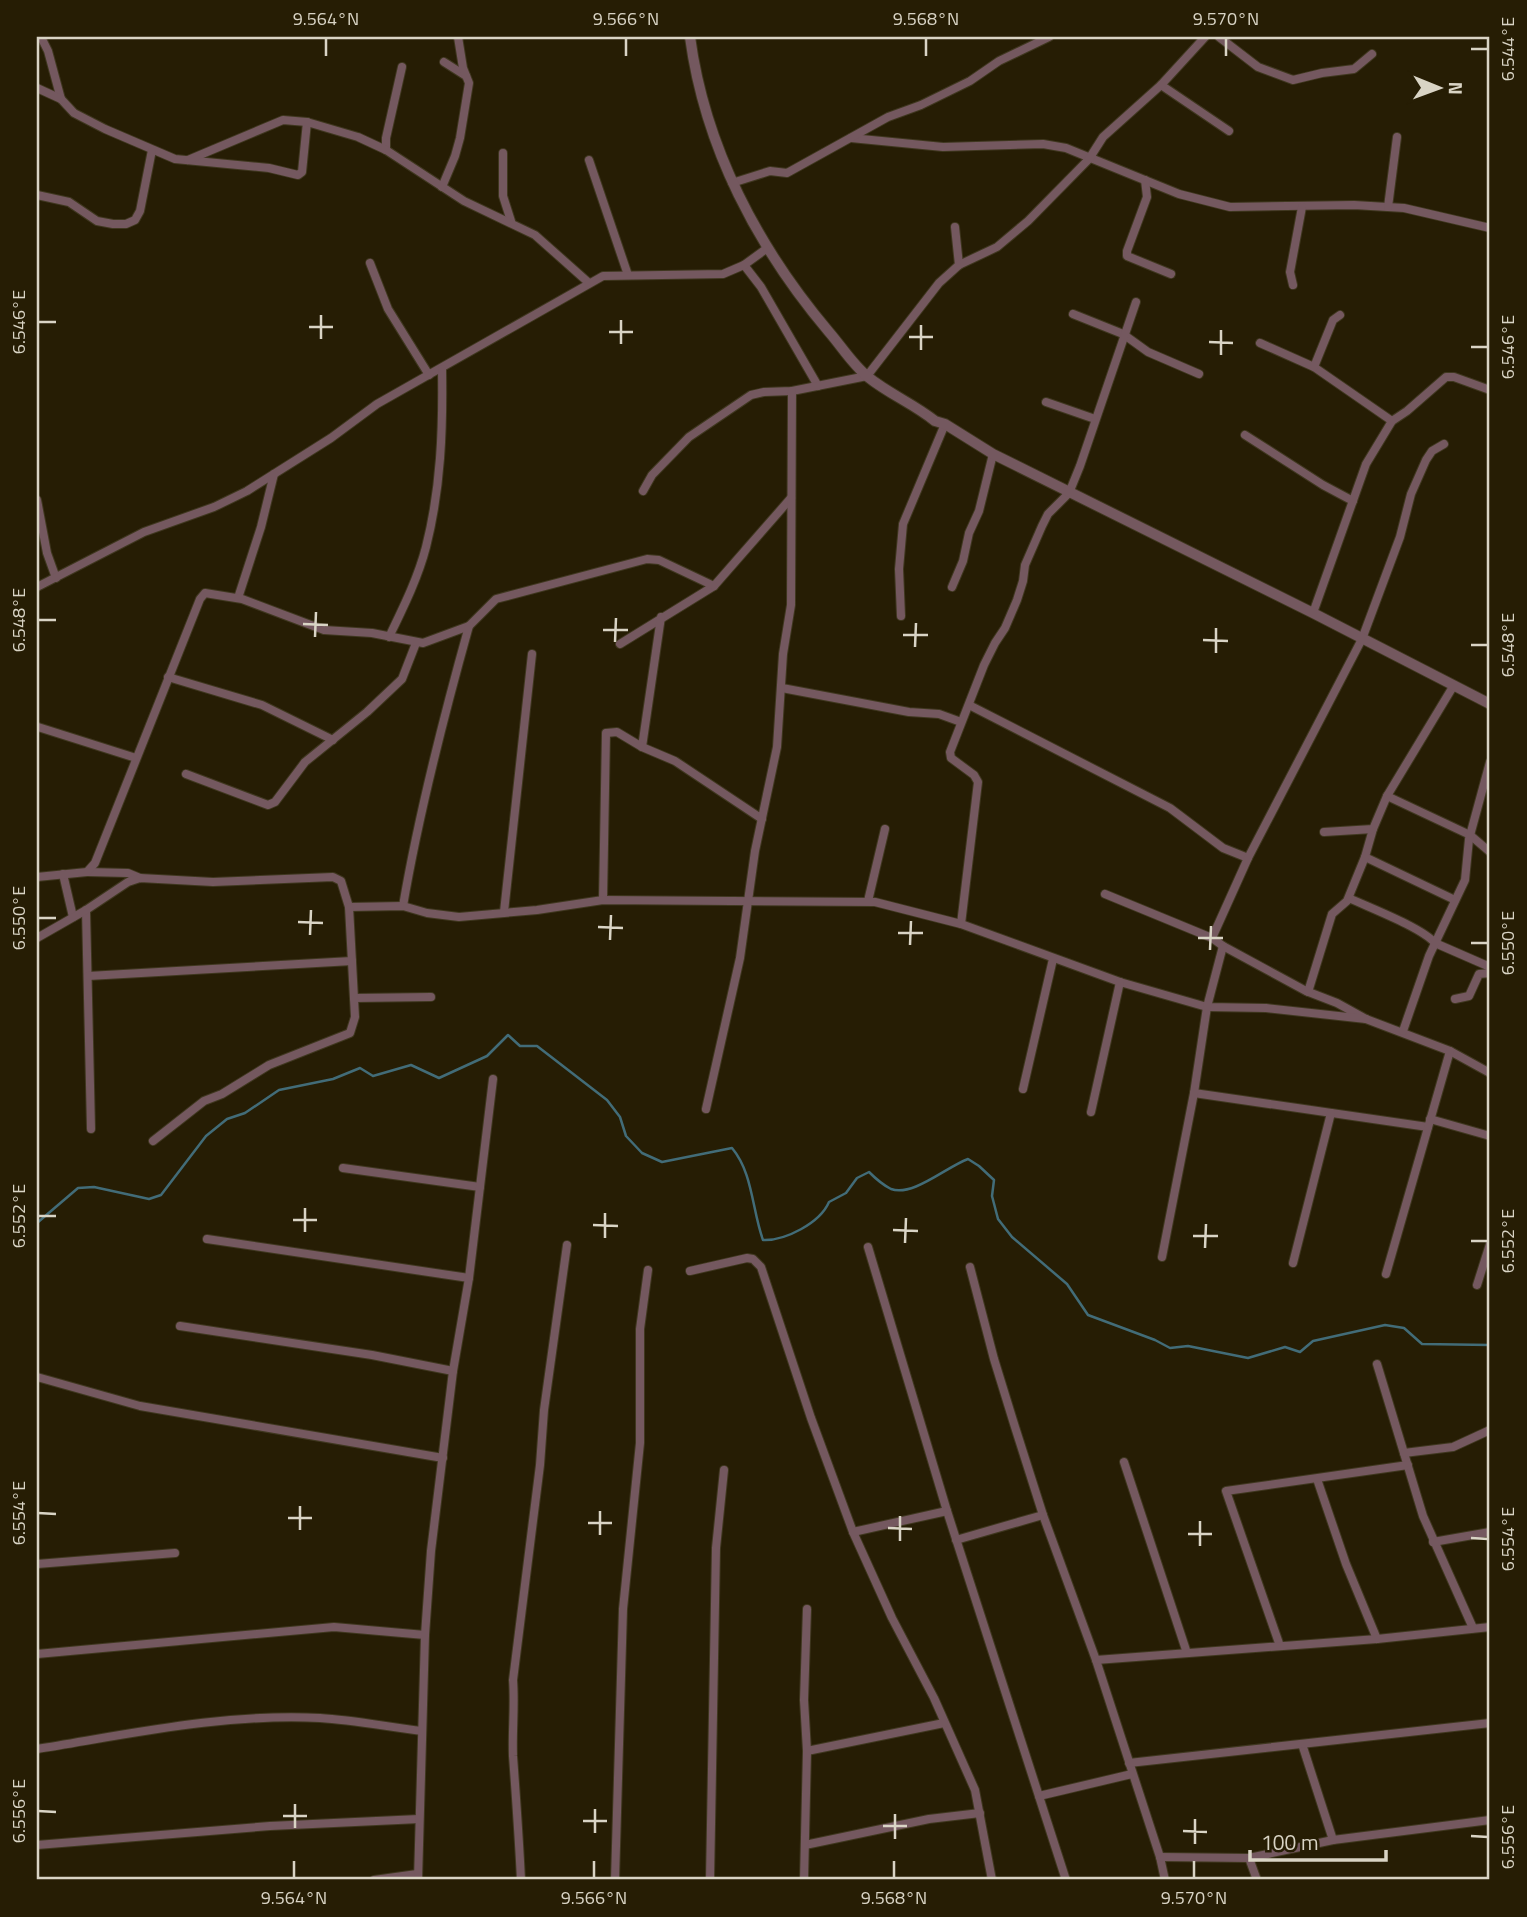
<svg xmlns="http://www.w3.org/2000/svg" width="1527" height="1917" font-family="'Titillium Web',sans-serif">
<rect width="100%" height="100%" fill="#261d04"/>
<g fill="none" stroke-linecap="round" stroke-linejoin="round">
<!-- stream -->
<path stroke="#426c78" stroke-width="2.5" d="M37,1223L78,1188L94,1187L149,1199L161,1195L206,1136L227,1119L245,1113L279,1090L333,1079L360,1068L373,1076L411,1065L439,1078L487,1056L508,1035L520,1046H537L607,1100L620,1117L626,1136L642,1153L662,1162L732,1148C753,1173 752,1210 763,1240C785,1241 820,1223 829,1202L846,1193L857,1178L869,1172C875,1178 883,1185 891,1189C913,1197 946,1167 968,1159L979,1166L994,1180L992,1196L998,1219L1012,1237L1067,1284L1088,1315L1155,1340L1170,1348L1188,1346L1248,1358L1285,1347L1300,1352L1313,1341L1385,1325L1404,1328L1422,1344L1490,1345"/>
<defs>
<g id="minor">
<path d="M41,37L48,51L61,99L74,113L105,129L175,159L269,168L298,175L302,172L307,122"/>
<path d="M1219,37L1258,67L1293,80L1322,73L1354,69L1372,54"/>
<path d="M444,62L466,76"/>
<path d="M1161,85L1229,131"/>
<path d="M37,88L61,99"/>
<path d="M851,138L943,147L1043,144L1066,148L1179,194L1230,207L1354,205L1404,208L1490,228"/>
<path d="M386,150V138L402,67"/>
<path d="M503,153V196L511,221"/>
<path d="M188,160L283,120L307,122L358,137L386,150L464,201L535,235L589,283"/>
<path d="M589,160L628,275"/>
<path d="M1145,180L1147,197L1127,251V256L1171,274"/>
<path d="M732,183L770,171L787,173L888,117L921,105L970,81L999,61L1049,37"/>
<path d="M442,187L455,156L460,138L469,83L463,68L458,37"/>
<path d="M37,195L69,202L97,221L113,224H126L135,220L140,211L152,150"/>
<path d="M1388,207L1397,137"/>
<path d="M955,227L959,265"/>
<path d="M370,263L388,309L429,375"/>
<path d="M744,265L761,287L818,386"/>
<path d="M1293,285L1290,272L1302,207"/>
<path d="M1073,314L1123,334L1148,352L1199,374"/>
<path d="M1260,343L1314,367L1392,421"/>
<path d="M1314,367L1333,320L1340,315"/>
<path d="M1046,402L1095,419"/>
<path d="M1245,435L1323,485L1353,501"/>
<path d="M643,491L652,475L689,437L751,395L764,392L792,391L867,376L939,283L959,265L997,247L1028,221L1089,159L1103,137L1161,85L1205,37"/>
<path d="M37,500L47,553L56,578"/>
<path d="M37,587L144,532L214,507L247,491L331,438L377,404L603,276L723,274L744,265L766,249"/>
<path d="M952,587L963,561L969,533L979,511L993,454"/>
<path d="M238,598L261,527L274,474"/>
<path d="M1313,613L1366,464L1392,421L1407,411L1446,377H1454L1490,390"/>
<path d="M901,616L899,569L903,524L945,424"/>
<path d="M389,637C403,608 418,578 426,547C441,488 443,429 442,369"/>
<path d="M620,644L714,586L791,498"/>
<path d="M168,677L262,705L333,740"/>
<path d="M782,688L909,712L939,714L961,722"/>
<path d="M969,705L1170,808L1223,848L1248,858"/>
<path d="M38,727L136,758"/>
<path d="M642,747L661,617"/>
<path d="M186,774L268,805L275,802L305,762L367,712L402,679L416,643"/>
<path d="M1387,796L1470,835L1490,852"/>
<path d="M1373,829L1365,857L1455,900"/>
<path d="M1324,832L1373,829L1387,796L1454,685"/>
<path d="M87,872L128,873L140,878"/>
<path d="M63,874L73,917"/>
<path d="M37,877L87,872L95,863L200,599L205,593L242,599L324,630L372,633L423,643L469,626L496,599L647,559L659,560L714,586"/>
<path d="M1105,894L1212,938L1223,946L1306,991L1337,1003L1366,1019L1450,1051L1490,1073"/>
<path d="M1349,898C1370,908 1421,927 1435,943L1490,967"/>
<path d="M603,900L606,733L617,732L642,747L675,761L762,819"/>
<path d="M868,901L885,829"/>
<path d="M403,906C419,812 443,719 469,626"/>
<path d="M86,910L91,1129"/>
<path d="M504,912L532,654"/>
<path d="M961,924L978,782L974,775L951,758L950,752L984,665L995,643L1005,628L1017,600L1023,581L1025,565L1042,526L1048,514L1069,493L1080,466L1136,302"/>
<path d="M37,938L86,910L128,882L140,878L213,882L333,877L341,881L349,907L403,906L427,913L459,917L537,910L603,900L875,902L961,924L1120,982L1207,1007L1266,1008L1366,1019"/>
<path d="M1212,938L1248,858L1362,639L1400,537L1411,494L1426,460L1432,451L1444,444"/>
<path d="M88,976L352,961"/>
<path d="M1308,992L1332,914L1347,901L1365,857"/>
<path d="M354,998L431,997"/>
<path d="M1455,999L1469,996L1479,974L1490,973"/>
<path d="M1403,1031L1429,956L1465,880L1469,839L1490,762"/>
<path d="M1023,1089L1053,959"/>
<path d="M1194,1093L1428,1127"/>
<path d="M706,1109L740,958L755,851L777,747L783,654L791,605L792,391"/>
<path d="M1091,1112L1120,982"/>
<path d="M1430,1119L1490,1136"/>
<path d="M153,1141L204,1101L222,1094L269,1065L350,1033L355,1017L349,907"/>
<path d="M343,1168L480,1187"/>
<path d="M207,1239L469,1278"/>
<path d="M868,1247L947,1511L1066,1880"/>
<path d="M1162,1257L1194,1093L1207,1007L1223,946"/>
<path d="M1293,1263L1331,1113"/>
<path d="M970,1267L994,1359L1015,1427L1043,1515L1096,1660L1160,1857L1165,1880"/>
<path d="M690,1271L747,1258L753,1259L761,1267L811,1418L853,1532L892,1618L934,1698L975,1790L992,1880"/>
<path d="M1386,1274L1450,1051"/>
<path d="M1477,1285L1490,1244"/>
<path d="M180,1326L372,1355L453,1371"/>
<path d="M1377,1364L1423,1516L1473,1628"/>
<path d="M37,1377L140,1406L443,1458"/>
<path d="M1404,1453L1453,1447L1490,1430"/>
<path d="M1124,1462L1187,1653"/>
<path d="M1317,1479L1346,1564L1377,1639"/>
<path d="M853,1532L947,1511"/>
<path d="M956,1540L1043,1515"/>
<path d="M1433,1542L1490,1532"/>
<path d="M37,1564L175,1553"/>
<path d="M1280,1646L1226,1491L1408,1465"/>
<path d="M37,1654L334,1627L425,1635"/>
<path d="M1096,1660L1377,1639L1490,1627"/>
<path d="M1302,1744L1333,1840"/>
<path d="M37,1749C130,1734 226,1713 320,1718C354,1720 388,1727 422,1731"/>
<path d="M807,1751L944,1723"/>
<path d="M1129,1763L1490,1723"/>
<path d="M1039,1796L1132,1774"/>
<path d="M37,1845L270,1826L419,1819"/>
<path d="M805,1845L929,1819L980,1813"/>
<path d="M1160,1857L1249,1858L1333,1840L1490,1820"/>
<path d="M1249,1858L1257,1880"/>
<path d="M374,1880L417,1874"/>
<path d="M418,1880L425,1635L431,1551L453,1371L469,1278L493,1079"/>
<path d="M521,1880C519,1839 516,1797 513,1756C512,1731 515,1706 513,1680L540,1465L544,1410L567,1245"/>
<path d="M615,1880L623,1609L640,1443V1329L648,1270"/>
<path d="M710,1880L716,1548L724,1470"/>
<path d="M804,1880L807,1751L804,1700L807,1609"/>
</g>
<path id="tertiary" d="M690,37C705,148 758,248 829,332C842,347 853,365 868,377C889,394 914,404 935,421L945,424L993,454L1313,613L1490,704"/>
</defs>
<!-- minor casing -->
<use href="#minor" stroke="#3f371f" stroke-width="10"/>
<!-- tertiary casing -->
<use href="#tertiary" stroke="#3f371f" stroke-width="12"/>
<!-- minor -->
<use href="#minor" stroke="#74585f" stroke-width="8"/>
<!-- tertiary -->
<use href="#tertiary" stroke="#74585f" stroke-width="10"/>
</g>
<!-- ticks -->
<path fill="none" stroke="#d9d4c5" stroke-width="2.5" d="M1471,49H1488M326,56V38M626,56V38M926,56V38M1226,56V38M38,322H56M309,327H333M609,332H633M909,337H933M321,339V315M1209,342L1233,343M621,344V320M1471,347H1488M921,350V325M1221,355V330M38,620H56M303,624L328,625M603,630H628M903,635H928M315,637L316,612M1203,640L1228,641M615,642L616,618M1471,645H1488M915,647L916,623M1216,653V628M38,918H56M298,922L323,923M598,927L623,928M898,933H923M310,935L311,910M1198,938H1223M610,940L611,915M1471,943H1488M910,945L911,921M1210,950L1211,926M38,1216H56M293,1220H317M593,1225L618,1226M893,1230L918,1231M305,1232V1208M1193,1236H1218M605,1238V1213M1471,1241H1488M905,1243L906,1218M1205,1248L1206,1224M38,1513L56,1514M288,1518H312M588,1523H612M888,1528L912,1529M300,1530V1506M1188,1534H1212M600,1535V1511M1471,1538L1488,1539M900,1541V1516M1200,1546V1521M38,1811L56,1812M283,1816H307M583,1821H607M883,1826H907M295,1828V1804M1183,1831L1207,1832M595,1833V1809M1471,1836L1488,1837M895,1839V1814M1195,1844V1819M294,1878V1861M594,1878V1861M894,1878V1861M1194,1878V1861"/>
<!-- border -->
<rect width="1527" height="1917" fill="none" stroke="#261d04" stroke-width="77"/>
<!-- north arrow -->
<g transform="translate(1439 88) rotate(91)" stroke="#261d04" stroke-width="5" paint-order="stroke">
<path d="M0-5L12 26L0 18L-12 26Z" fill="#d9d4c5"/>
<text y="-10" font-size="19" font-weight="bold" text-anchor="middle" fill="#d9d4c5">N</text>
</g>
<!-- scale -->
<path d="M1250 1850v10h136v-10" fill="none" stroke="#d9d4c5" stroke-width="3.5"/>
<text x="1261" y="1850" font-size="21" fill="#d9d4c5" stroke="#261d04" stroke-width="5" paint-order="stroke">100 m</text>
<rect x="38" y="38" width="1450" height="1840" fill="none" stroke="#d9d4c5" stroke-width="2.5"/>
<g font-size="18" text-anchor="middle" fill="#d9d4c5">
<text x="326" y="25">9.564°N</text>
<text x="626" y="25">9.566°N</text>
<text x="926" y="25">9.568°N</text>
<text x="1226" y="25">9.570°N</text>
<text transform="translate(1508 49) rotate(-90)" y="6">6.544°E</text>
<text transform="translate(19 322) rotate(-90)" y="6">6.546°E</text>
<text transform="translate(1508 347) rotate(-90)" y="6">6.546°E</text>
<text transform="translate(19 620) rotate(-90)" y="6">6.548°E</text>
<text transform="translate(1508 645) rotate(-90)" y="6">6.548°E</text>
<text transform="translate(19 918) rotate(-90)" y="6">6.550°E</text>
<text transform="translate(1508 943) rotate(-90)" y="6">6.550°E</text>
<text transform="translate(19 1216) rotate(-90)" y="6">6.552°E</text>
<text transform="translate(1508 1241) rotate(-90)" y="6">6.552°E</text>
<text transform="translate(19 1513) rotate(-90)" y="6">6.554°E</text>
<text transform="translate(1508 1539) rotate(-90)" y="6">6.554°E</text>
<text transform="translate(19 1811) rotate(-90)" y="6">6.556°E</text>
<text transform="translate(1508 1837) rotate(-90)" y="6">6.556°E</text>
<text x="294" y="1904">9.564°N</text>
<text x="594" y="1904">9.566°N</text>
<text x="894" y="1904">9.568°N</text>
<text x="1194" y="1904">9.570°N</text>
</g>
</svg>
